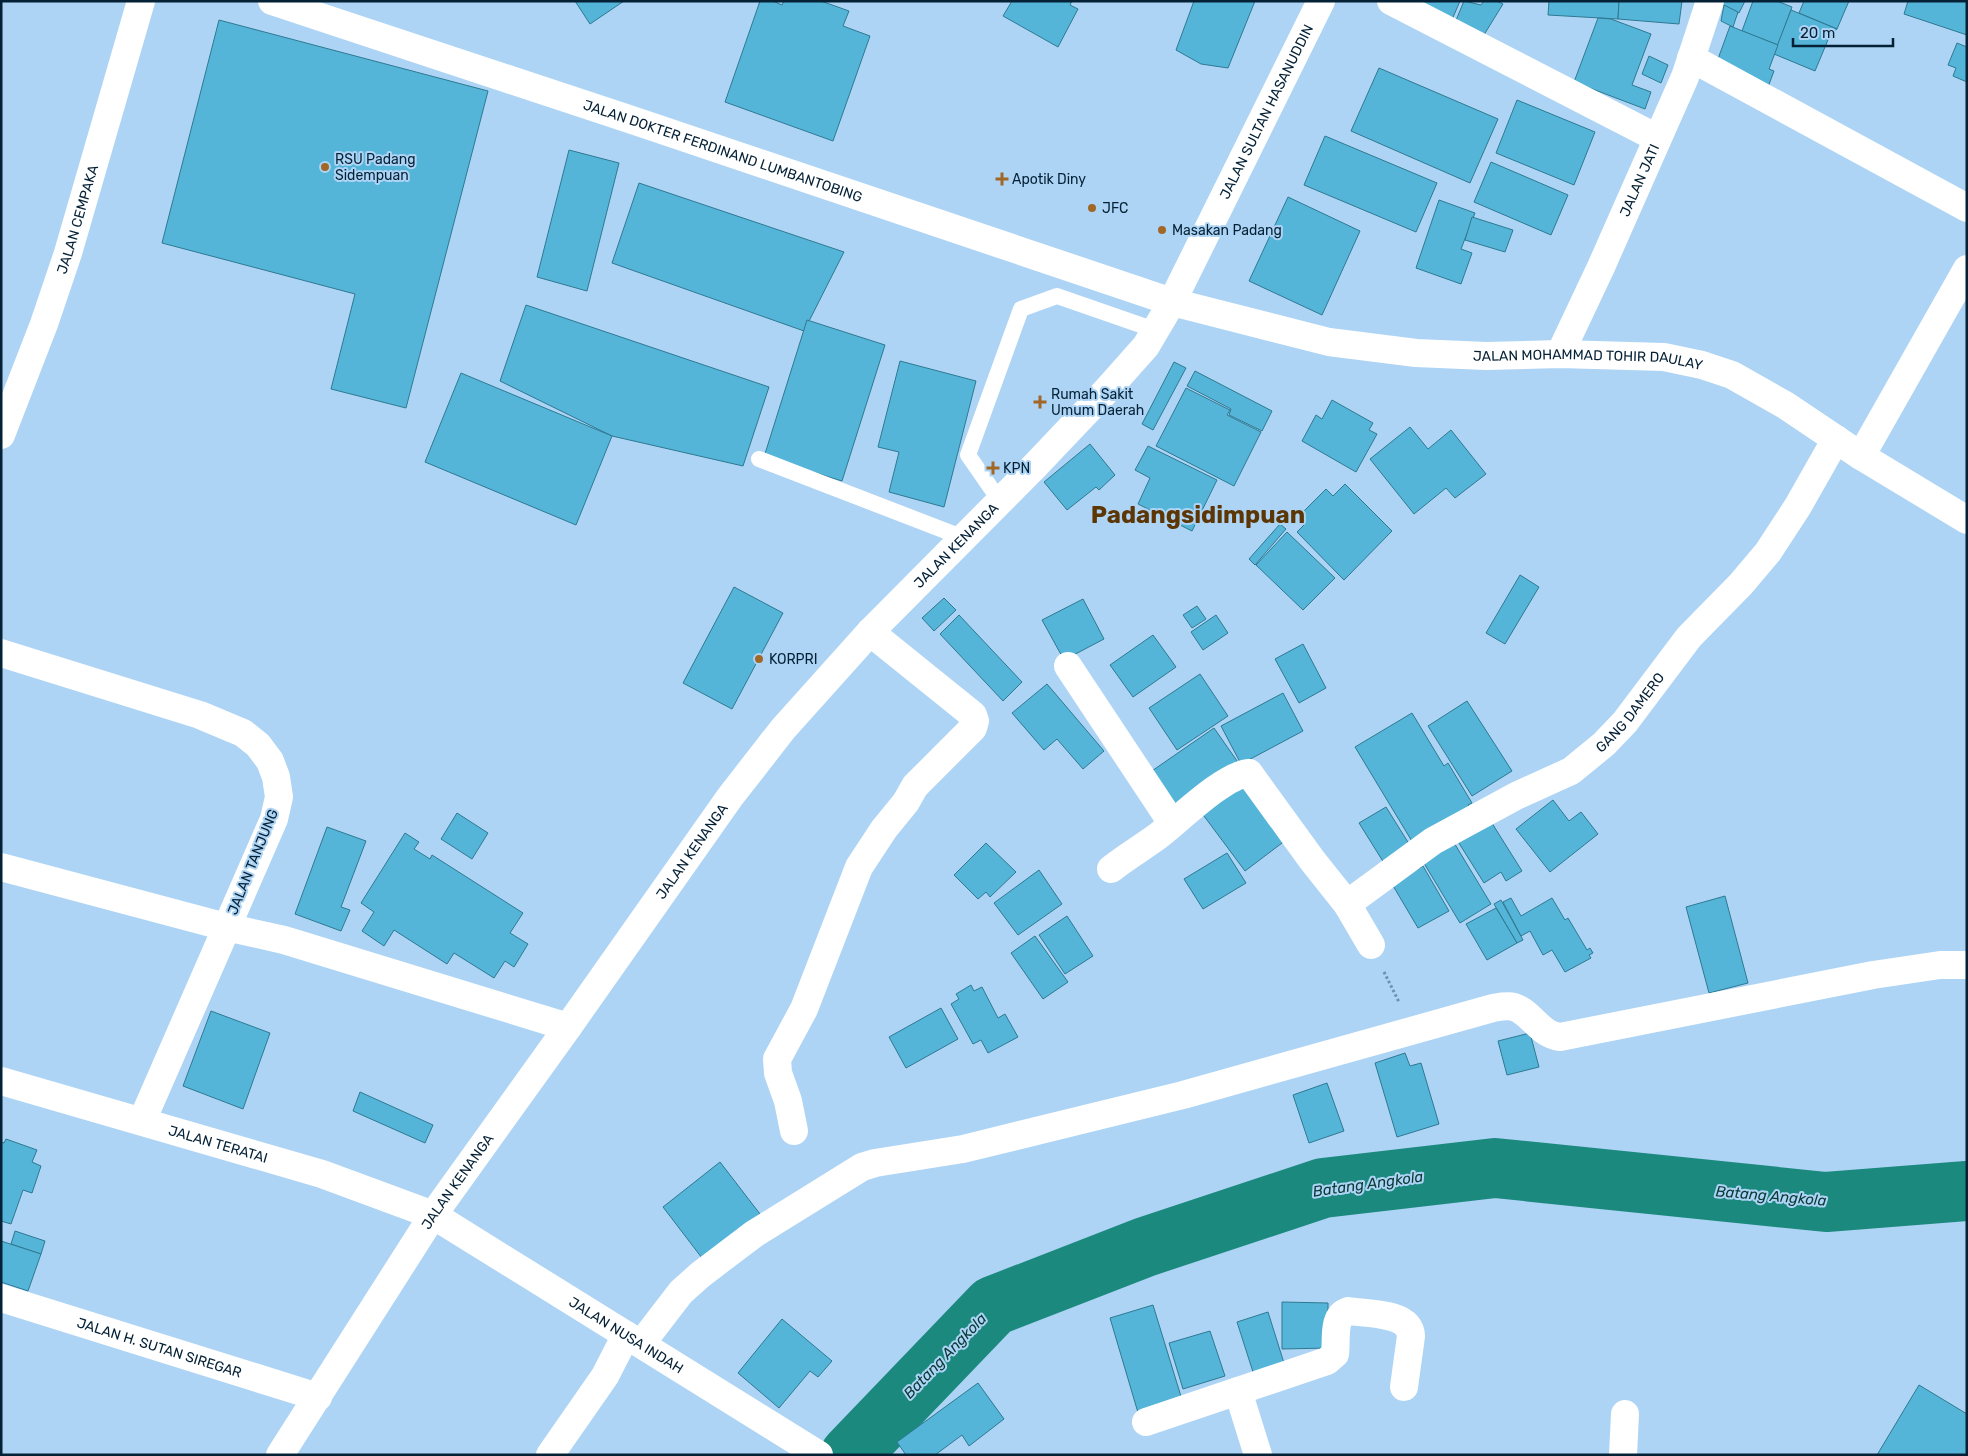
<svg xmlns="http://www.w3.org/2000/svg" width="1968" height="1456" font-family="Rubik,sans-serif">
<rect width="100%" height="100%" fill="#add4f5"/>
<g fill="none" stroke-linecap="round" stroke-linejoin="round">
<!-- river -->
<path stroke="#1b897e" stroke-width="60" d="M850,1455L993,1306L1145,1247L1323,1188L1495,1168L1826,1202L1967,1191"/>
</g>
<!-- building -->
<g fill="#55b5d8" stroke="#2e7992">
<path d="M575,1H624L590,24Z"/>
<path d="M760,1H773L782,5L784,1H821L849,11L843,26L870,36L833,141L725,102Z"/>
<path d="M1012,1H1072L1070,5L1078,9L1058,47L1003,16Z"/>
<path d="M1194,1H1255L1228,68L1201,64L1176,50Z"/>
<path d="M1403,1H1460L1451,22Z"/>
<path d="M1464,1L1481,5L1484,1H1497L1503,4L1482,38L1454,25Z"/>
<path d="M1549,1H1619L1618,19L1548,15Z"/>
<path d="M1619,1H1682L1679,24L1618,19Z"/>
<path d="M1722,1H1745L1739,13L1721,4Z"/>
<path d="M1753,1H1777L1792,7L1778,45L1742,31Z"/>
<path d="M1804,1H1849L1837,29L1799,13Z"/>
<path d="M1908,1H1967V35L1904,14Z"/>
<path d="M1724,5L1738,12L1733,27L1721,21Z"/>
<path d="M1791,10L1837,29L1830,35L1815,71L1774,54Z"/>
<path d="M1598,18L1611,19L1651,34L1632,85L1651,92L1645,109L1574,82Z"/>
<path d="M219,20L488,91L406,408L331,389L355,294L162,243Z"/>
<path d="M1730,26L1778,45L1769,69L1774,71L1768,87L1715,67Z"/>
<path d="M1957,43L1967,47V82L1953,76L1956,68L1948,65Z"/>
<path d="M1649,56L1668,65L1661,83L1642,74Z"/>
<path d="M1379,68L1498,119L1470,183L1351,131Z"/>
<path d="M1517,100L1595,132L1574,185L1496,153Z"/>
<path d="M1325,136L1437,183L1416,232L1304,185Z"/>
<path d="M569,150L619,163L587,291L537,277Z"/>
<path d="M1491,162L1568,195L1551,235L1474,202Z"/>
<path d="M639,183L844,252L804,331L612,263Z"/>
<path d="M1288,197L1360,231L1322,315L1249,281Z"/>
<path d="M1439,200L1475,213L1461,249L1472,253L1461,284L1416,268Z"/>
<path d="M1472,217L1513,230L1505,252L1465,240Z"/>
<path d="M526,305L769,387L743,466L612,436L500,381Z"/>
<path d="M807,320L885,345L842,481L764,457Z"/>
<path d="M900,361L976,381L944,507L889,492L899,452L878,447Z"/>
<path d="M1174,362L1186,368L1153,430L1142,424Z"/>
<path d="M1195,371L1272,411L1262,431L1229,415L1231,409L1187,386Z"/>
<path d="M461,373L612,436L576,525L425,462Z"/>
<path d="M1186,388L1230,410L1227,415L1261,432L1234,486L1156,446Z"/>
<path d="M1332,400L1373,423L1369,430L1377,434L1356,472L1302,441L1316,415L1322,419Z"/>
<path d="M1410,427L1428,449L1451,430L1486,474L1455,498L1446,488L1414,514L1370,459Z"/>
<path d="M1090,444L1115,475L1099,490L1096,487L1067,510L1044,482Z"/>
<path d="M1148,446L1217,480L1192,531L1138,504L1150,478L1135,470Z"/>
<path d="M1345,484L1392,531L1344,580L1297,532L1306,523L1299,516L1326,489L1333,496Z"/>
<path d="M1280,524L1286,529L1255,565L1249,559Z"/>
<path d="M1287,532L1335,578L1303,610L1256,565Z"/>
<path d="M1520,575L1539,587L1505,644L1486,633Z"/>
<path d="M734,587L783,613L732,709L683,683Z"/>
<path d="M944,598L956,610L934,631L922,618Z"/>
<path d="M1083,599L1104,639L1064,660L1042,620Z"/>
<path d="M1197,606L1206,619L1192,628L1183,615Z"/>
<path d="M959,615L1022,682L1003,701L940,634Z"/>
<path d="M1216,615L1228,633L1203,650L1191,632Z"/>
<path d="M1153,635L1176,667L1133,697L1110,665Z"/>
<path d="M1303,644L1326,688L1299,703L1275,659Z"/>
<path d="M1200,674L1228,716L1177,750L1149,708Z"/>
<path d="M1047,684L1104,751L1083,769L1057,739L1044,750L1012,713Z"/>
<path d="M1283,693L1303,731L1241,764L1221,726Z"/>
<path d="M1467,701L1512,771L1472,796L1428,726Z"/>
<path d="M1412,713L1444,766L1448,763L1472,803L1468,805L1470,809L1413,843L1355,747Z"/>
<path d="M1214,728L1242,768L1172,813L1146,775Z"/>
<path d="M1240,778L1286,840L1245,871L1198,808Z"/>
<path d="M1553,800L1569,821L1581,812L1598,834L1550,872L1516,829Z"/>
<path d="M1386,807L1411,847L1384,863L1359,823Z"/>
<path d="M457,813L488,833L472,859L441,839Z"/>
<path d="M1490,820L1522,871L1506,881L1501,872L1484,883L1457,840Z"/>
<path d="M327,827L366,841L341,907L350,910L341,931L295,914Z"/>
<path d="M405,833L419,842L414,849L430,859L432,855L523,913L510,933L528,944L514,967L505,961L494,978L454,953L447,964L394,930L384,946L362,931L374,912L361,903Z"/>
<path d="M1453,841L1491,904L1460,923L1422,860Z"/>
<path d="M986,843L1016,872L990,897L986,892L978,899L954,875Z"/>
<path d="M1227,853L1246,883L1203,909L1184,879Z"/>
<path d="M1423,866L1449,911L1418,928L1392,884Z"/>
<path d="M1039,870L1062,904L1018,935L994,903Z"/>
<path d="M1725,896L1748,983L1709,993L1686,907Z"/>
<path d="M1511,898L1521,916L1552,898L1565,920L1568,918L1587,950L1590,948L1593,953L1589,955L1591,958L1565,972L1552,950L1543,955L1530,931L1521,936L1503,902Z"/>
<path d="M1501,900L1523,940L1517,943L1494,904Z"/>
<path d="M1496,908L1517,943L1487,960L1466,924Z"/>
<path d="M1067,916L1093,956L1065,974L1039,935Z"/>
<path d="M1035,936L1068,982L1043,999L1011,953Z"/>
<path d="M971,985L974,991L982,987L998,1018L1005,1014L1018,1037L988,1053L981,1040L973,1044L951,1004L959,999L956,994Z"/>
<path d="M941,1008L958,1039L906,1068L889,1037Z"/>
<path d="M211,1011L270,1033L243,1109L183,1086Z"/>
<path d="M1530,1033L1539,1067L1507,1075L1498,1041Z"/>
<path d="M1405,1053L1410,1066L1421,1063L1439,1124L1397,1137L1375,1063Z"/>
<path d="M1327,1083L1344,1131L1309,1143L1293,1095Z"/>
<path d="M360,1092L433,1125L425,1143L353,1111Z"/>
<path d="M6,1139L37,1150L32,1162L41,1166L32,1193L23,1190L11,1224L1,1221V1142L4,1143Z"/>
<path d="M720,1162L760,1214L702,1258L663,1207Z"/>
<path d="M15,1231L45,1241L41,1254L11,1244Z"/>
<path d="M1,1241L41,1254L28,1291L1,1282Z"/>
<path d="M1282,1302L1328,1303V1348L1282,1349Z"/>
<path d="M1153,1305L1183,1403L1139,1416L1110,1318Z"/>
<path d="M1268,1312L1284,1363L1253,1372L1237,1322Z"/>
<path d="M782,1319L832,1361L818,1377L810,1371L779,1408L738,1373Z"/>
<path d="M1210,1331L1225,1376L1183,1389L1169,1343Z"/>
<path d="M978,1383L1004,1419L969,1446L962,1435L935,1455H906L897,1442Z"/>
<path d="M1919,1385L1967,1414V1455H1877Z"/>
</g>
<g fill="none" stroke-linecap="round" stroke-linejoin="round">
<!-- path -->
<path stroke="#6d90ac" stroke-width="3" stroke-dasharray="2.5 2.5" stroke-linecap="butt" d="M1384,972L1399,1002"/>
<!-- lane -->
<g stroke="#fff" stroke-width="16">
<path d="M759,459L964,538"/>
<path d="M1000,501L968,455L1021,309L1057,296L1155,330"/>
</g>
<!-- street -->
<g stroke="#fff" stroke-width="28">
<path id="s1" d="M272,1L635,121L1172,302L1329,342L1416,353L1486,356L1560,354L1664,357L1702,365L1732,375L1785,405L1861,456L1967,520"/>
<path d="M1391,1L1657,138"/>
<path d="M1691,58L1967,208"/>
<path id="s2" d="M1560,354L1601,267L1685,77L1710,1"/>
<path id="s3" d="M1,435L44,324L68,253L141,1"/>
<path d="M1861,456L1967,269"/>
<path d="M1,653L200,715L243,733L258,745L270,761L276,777L279,797L274,819L142,1121"/>
<path d="M1068,666L1172,823"/>
<path d="M1,867L226,927L284,940L568,1027"/>
<path d="M1111,869C1126,857 1143,847 1158,836C1180,819 1224,775 1249,773L1312,860L1347,904L1371,945"/>
<path id="s4" d="M1347,904L1433,841L1516,796L1571,771L1604,744L1625,722L1689,637L1741,584L1768,552L1798,506L1836,439"/>
<path id="s5" d="M1,1081L322,1174L433,1215L819,1455"/>
<path d="M794,1131L788,1101L778,1073L777,1059L804,1009L859,867L884,829L906,802L915,786L973,728L975,721L973,715L870,632"/>
<path id="s6" d="M1,1298L318,1397"/>
<path d="M641,1344L681,1292L700,1275L754,1234L862,1167L875,1163L963,1149L1183,1095L1493,1008C1499,1007 1507,1005 1514,1007C1532,1013 1540,1035 1560,1037L1873,975L1940,965H1967"/>
<path d="M1238,1391L1258,1455"/>
<path d="M1146,1422L1327,1361L1335,1354C1337,1340 1332,1316 1348,1311C1367,1314 1410,1312 1411,1336L1404,1387"/>
<path d="M550,1455L605,1376L626,1335"/>
<path d="M1623,1455L1625,1414"/>
</g>
<!-- secondary -->
<path stroke="#fff" stroke-width="28" id="s7" d="M280,1455L433,1215L568,1027L730,797L783,729L870,632L1031,470L1106,391L1146,346L1172,302L1321,1"/>
</g>
<!-- markers -->
<g fill="#a16726" stroke="#add4f5" stroke-width="2">
<circle cx="325" cy="167" r="5"/>
<path d="M999.5 171.5h5v5h5v5h-5v5h-5v-5h-5v-5h5z"/>
<circle cx="1092" cy="208" r="5"/>
<circle cx="1162" cy="230" r="5"/>
<path d="M1037.5 394.5h5v5h5v5h-5v5h-5v-5h-5v-5h5z"/>
<path d="M990.5 460.5h5v5h5v5h-5v5h-5v-5h-5v-5h5z"/>
<circle cx="759" cy="659" r="5"/>
</g>
<g text-anchor="middle" dominant-baseline="central" stroke-width="4" stroke-linejoin="round" paint-order="stroke">
<!-- street labels -->
<g font-size="14" fill="#052136" stroke="#add4f5">
<text stroke="none"><textPath href="#s7" startOffset="1675">JALAN SULTAN HASANUDDIN</textPath></text>
<text stroke="none"><textPath href="#s1" startOffset="475">JALAN DOKTER FERDINAND LUMBANTOBING</textPath></text>
<text stroke="none"><textPath href="#s2" startOffset="191">JALAN JATI</textPath></text>
<text stroke="none"><textPath href="#s3" startOffset="229">JALAN CEMPAKA</textPath></text>
<text stroke="none"><textPath href="#s1" startOffset="1371">JALAN MOHAMMAD TOHIR DAULAY</textPath></text>
<text stroke="none"><textPath href="#s7" startOffset="1136">JALAN KENANGA</textPath></text>
<text stroke="none"><textPath href="#s4" startOffset="345">GANG DAMERO</textPath></text>
<text stroke="none"><textPath href="#s7" startOffset="731">JALAN KENANGA</textPath></text>
<text transform="translate(253 862) rotate(-68)">JALAN TANJUNG</text>
<text stroke="none"><textPath href="#s5" startOffset="226">JALAN TERATAI</textPath></text>
<text stroke="none"><textPath href="#s7" startOffset="326">JALAN KENANGA</textPath></text>
<text stroke="none"><textPath href="#s5" startOffset="680">JALAN NUSA INDAH</textPath></text>
<text stroke="none"><textPath href="#s6" startOffset="166">JALAN H. SUTAN SIREGAR</textPath></text>
</g>
<!-- poi labels -->
<g font-size="14" fill="#052136" stroke="#add4f5" text-anchor="start">
<text x="335" y="159">RSU Padang<tspan x="335" dy="16">Sidempuan</tspan></text>
<text x="1012" y="179">Apotik Diny</text>
<text x="1102" y="208">JFC</text>
<text x="1172" y="230">Masakan Padang</text>
<text x="1051" y="394">Rumah Sakit<tspan x="1051" dy="16">Umum Daerah</tspan></text>
<text x="1003" y="468">KPN</text>
<text x="769" y="659">KORPRI</text>
</g>
<!-- water labels -->
<g font-size="15" font-style="italic" fill="#093934" stroke="#add4f5">
<text transform="translate(1368 1184) rotate(-8)">Batang Angkola</text>
<text transform="translate(1771 1196) rotate(5)">Batang Angkola</text>
<text transform="translate(945 1356) rotate(-46)">Batang Angkola</text>
</g>
<!-- town labels -->
<g font-size="24" font-weight="bold" fill="#5d3605" stroke="#add4f5">
<text x="1198" y="515">Padangsidimpuan</text>
</g>
</g>
<!-- border -->
<rect width="1968" height="1456" fill="none" stroke="#052136" stroke-width="5"/>
<!-- scale -->
<path d="M1793 38v8h100v-8" fill="none" stroke="#052136" stroke-width="2.5"/>
<text x="1800" y="38" font-size="15" fill="#052136" stroke="#add4f5" stroke-width="4" paint-order="stroke">20 m</text>
</svg>
